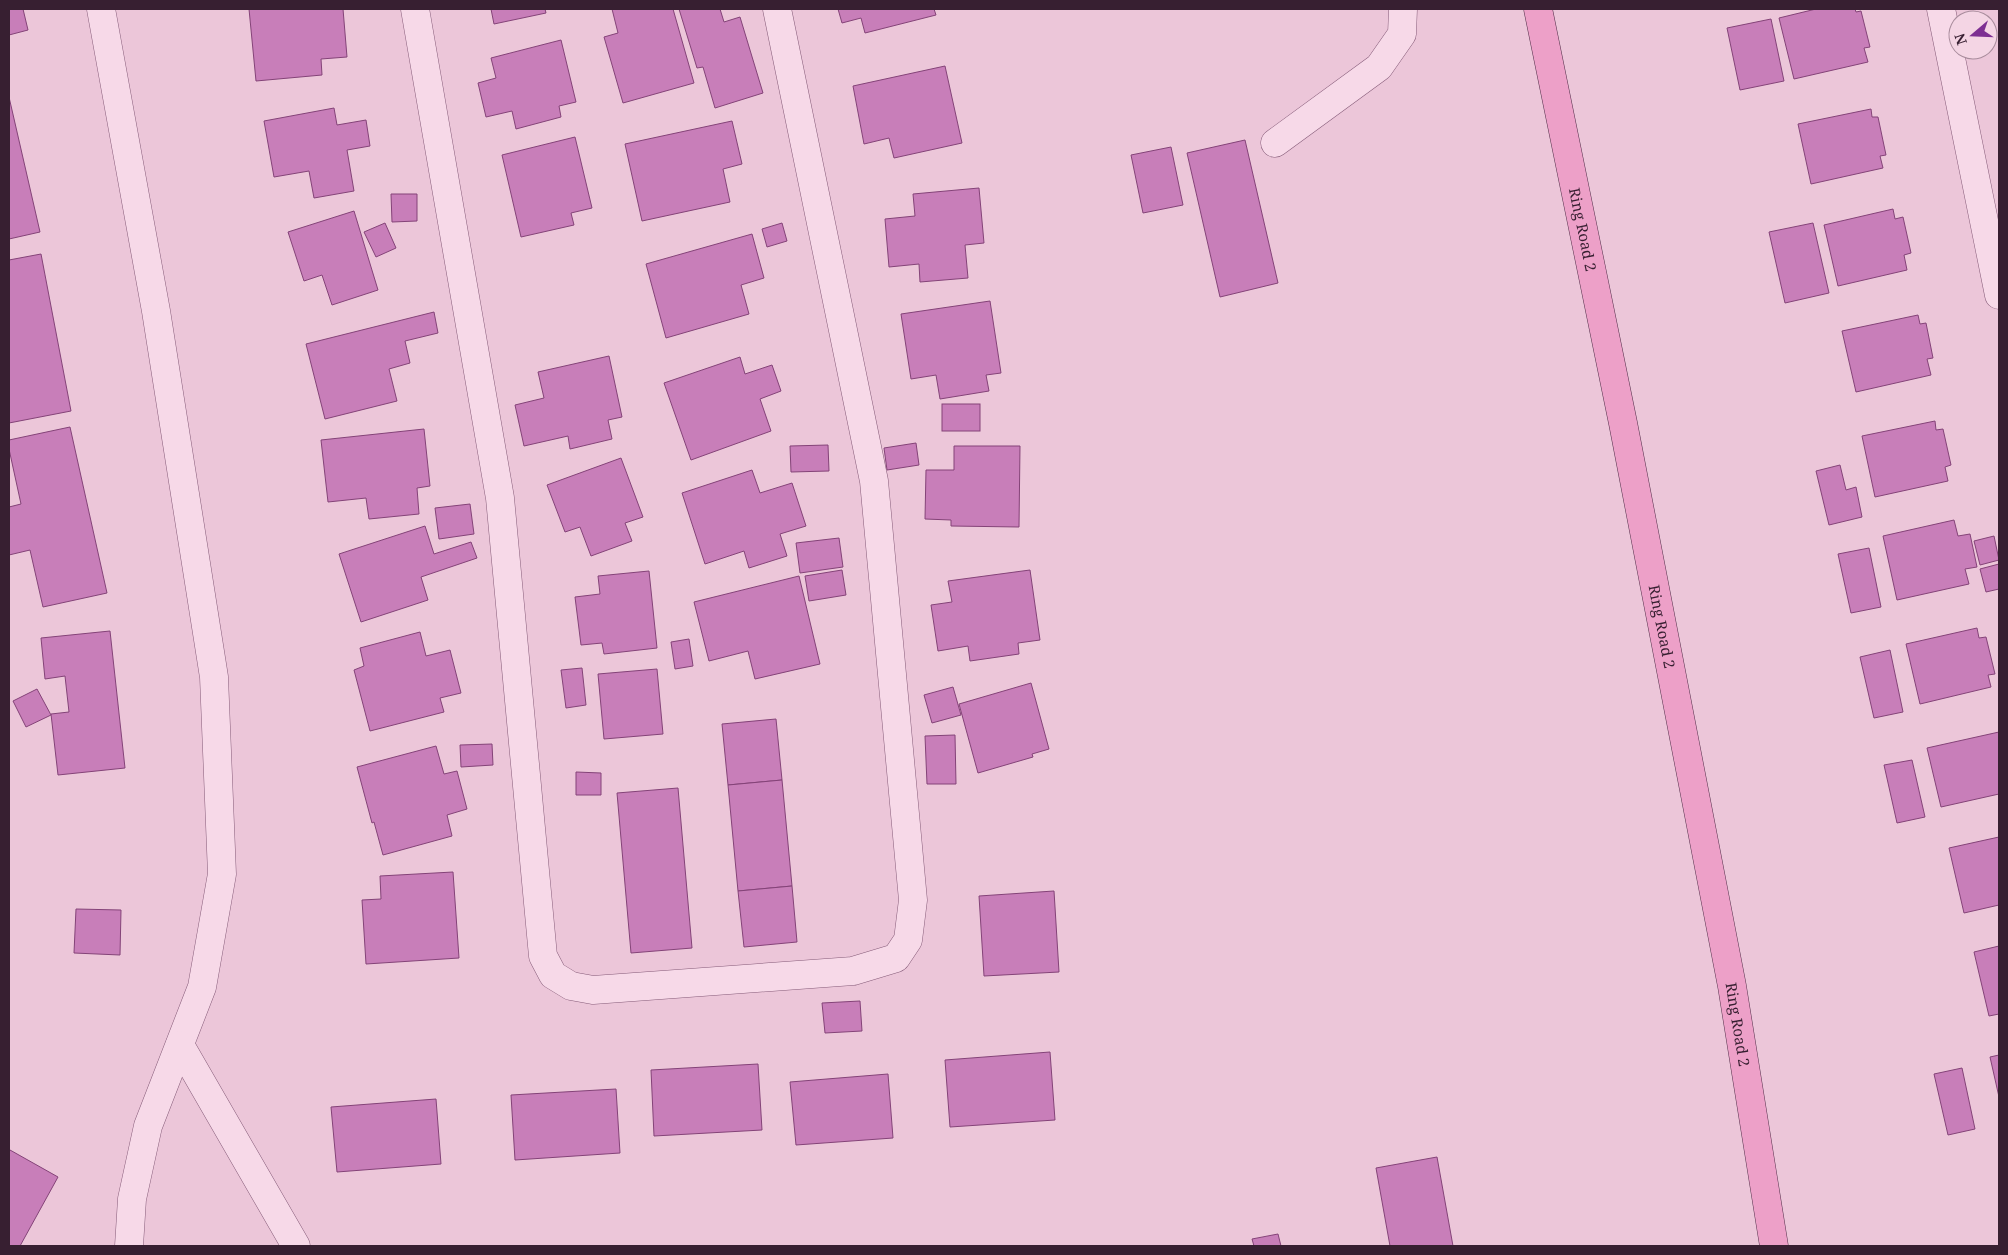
<svg xmlns="http://www.w3.org/2000/svg" width="2008" height="1255" font-family="'Noto Serif',serif">
<rect width="100%" height="100%" fill="#ecc6d9"/>
<!-- building -->
<g fill="#c87eb9" stroke="#844378">
<path d="M9,9H23L28,30L9,35Z"/>
<path d="M249,9H343L347,57L321,59L322,75L256,81Z"/>
<path d="M491,9H545L546,13L494,24Z"/>
<path d="M612,9H673L694,83L623,103L604,37L618,33Z"/>
<path d="M679,9H720L724,22L740,17L763,93L715,108L703,67L697,68Z"/>
<path d="M838,9H934L936,15L865,33L861,18L842,23Z"/>
<path d="M1816,9H1855L1856,12L1861,11L1870,47L1864,48L1868,62L1794,79L1779,18Z"/>
<path d="M1771,19L1784,81L1740,90L1727,28Z"/>
<path d="M561,40L576,102L559,106L561,117L516,129L512,111L486,117L478,83L496,78L491,58Z"/>
<path d="M945,66L962,143L894,158L889,138L864,144L853,86Z"/>
<path d="M9,97L40,232L9,239Z"/>
<path d="M334,108L337,125L366,120L370,146L347,150L354,191L314,198L309,171L274,177L264,121Z"/>
<path d="M1871,109L1872,117H1878L1886,155L1880,156L1883,168L1811,184L1798,124Z"/>
<path d="M732,121L742,164L723,169L730,202L642,221L625,144Z"/>
<path d="M575,137L592,208L571,213L574,225L521,237L502,155Z"/>
<path d="M1245,140L1278,283L1220,297L1187,153Z"/>
<path d="M1171,147L1183,205L1143,213L1131,155Z"/>
<path d="M979,188L984,243L965,245L968,278L920,282L919,264L889,267L885,219L915,216L913,194Z"/>
<path d="M391,194H417V221L392,222Z"/>
<path d="M1893,209L1895,219L1903,217L1911,253L1904,255L1907,270L1838,286L1824,225Z"/>
<path d="M354,211L378,290L332,305L322,275L304,281L288,232Z"/>
<path d="M385,223L396,248L376,257L364,232Z"/>
<path d="M782,223L787,241L767,247L762,229Z"/>
<path d="M1813,223L1829,293L1785,303L1769,232Z"/>
<path d="M752,234L764,278L741,285L749,314L666,338L646,264Z"/>
<path d="M41,254L71,411L9,423V260Z"/>
<path d="M990,301L1001,373L986,375L989,391L940,399L936,375L911,379L901,314Z"/>
<path d="M434,312L438,333L405,341L410,363L389,369L397,401L325,419L306,344Z"/>
<path d="M1918,315L1920,324L1926,323L1933,358L1927,359L1931,375L1856,392L1842,331Z"/>
<path d="M609,356L622,417L608,420L612,439L570,449L568,436L524,446L515,405L544,398L538,372Z"/>
<path d="M740,357L745,374L772,365L781,391L760,399L771,431L691,460L664,383Z"/>
<rect x="942" y="404" width="38" height="27"/>
<path d="M1935,421L1936,430L1943,429L1951,465L1945,467L1948,481L1875,497L1862,436Z"/>
<path d="M70,427L107,593L43,607L30,550L9,555V507L21,504L9,449V440Z"/>
<path d="M424,429L430,486L417,488L419,514L369,519L366,498L328,502L321,440Z"/>
<path d="M916,443L919,465L887,470L884,448Z"/>
<path d="M828,445L829,471L791,472L790,446Z"/>
<path d="M954,446H1020L1019,527L951,526V520L925,519L926,470H954Z"/>
<path d="M621,458L643,517L625,523L632,541L591,556L580,527L565,532L547,485Z"/>
<path d="M1840,465L1846,490L1856,487L1862,517L1829,525L1816,471Z"/>
<path d="M752,470L760,493L792,483L806,526L780,534L787,556L749,568L744,551L705,564L682,493Z"/>
<path d="M470,504L474,534L439,539L435,508Z"/>
<path d="M1954,520L1958,536L1970,534L1977,567L1965,569L1969,584L1897,600L1883,536Z"/>
<path d="M425,526L434,554L471,542L477,558L421,577L428,600L361,622L339,554Z"/>
<path d="M1994,536L1999,560L1980,565L1974,541Z"/>
<path d="M839,538L843,567L800,573L796,543Z"/>
<path d="M1869,548L1881,607L1851,613L1838,554Z"/>
<path d="M1999,564V589L1986,592L1980,569Z"/>
<path d="M842,570L846,595L809,601L805,576Z"/>
<path d="M1030,570L1040,640L1018,643L1019,654L970,661L968,646L938,651L931,605L952,602L948,581Z"/>
<path d="M649,571L657,648L604,654L602,643L581,645L575,597L600,594L598,576Z"/>
<path d="M799,576L820,664L755,679L748,651L709,661L694,602Z"/>
<path d="M1977,628L1979,638L1986,637L1995,674L1988,675L1991,687L1920,704L1906,644Z"/>
<path d="M110,631L125,768L58,775L51,714L69,712L65,676L45,679L41,638Z"/>
<path d="M420,632L426,656L450,650L461,693L440,698L444,712L370,731L354,670L364,666L360,648Z"/>
<path d="M689,639L693,666L675,669L671,642Z"/>
<path d="M1890,650L1903,712L1874,718L1860,657Z"/>
<path d="M582,668L586,705L566,708L561,670Z"/>
<path d="M657,669L663,734L604,739L598,674Z"/>
<path d="M1031,683L1049,749L1032,754L1033,757L978,773L959,704Z"/>
<path d="M953,687L961,715L932,723L924,695Z"/>
<path d="M37,689L51,715L26,727L13,701Z"/>
<path d="M776,719L782,780L728,785L722,724Z"/>
<path d="M1999,732V794L1941,807L1927,748Z"/>
<path d="M955,735L956,784H927L925,736Z"/>
<path d="M492,744L493,765L461,767L460,745Z"/>
<path d="M436,746L444,774L457,771L467,809L447,815L452,836L383,855L374,822L372,823L357,767Z"/>
<path d="M1912,760L1925,817L1897,823L1884,765Z"/>
<path d="M576,772L601,773V795H576Z"/>
<path d="M782,780L792,886L738,891L728,785Z"/>
<path d="M678,788L692,948L631,953L617,793Z"/>
<path d="M1999,837V905L1964,913L1949,848Z"/>
<path d="M453,872L459,958L366,964L362,900L381,899L380,876Z"/>
<path d="M792,886L797,942L744,947L738,891Z"/>
<path d="M1054,891L1059,972L984,976L979,896Z"/>
<path d="M76,909L121,910L120,955L74,953Z"/>
<path d="M1999,946V1014L1989,1016L1974,952Z"/>
<path d="M860,1001L862,1031L825,1033L822,1003Z"/>
<path d="M1050,1052L1055,1120L950,1127L945,1060Z"/>
<path d="M1999,1055V1097L1990,1057Z"/>
<path d="M758,1064L762,1130L654,1136L651,1070Z"/>
<path d="M1962,1068L1975,1129L1948,1135L1934,1074Z"/>
<path d="M888,1074L893,1138L796,1145L790,1082Z"/>
<path d="M616,1089L620,1153L515,1160L511,1095Z"/>
<path d="M436,1099L441,1164L337,1172L331,1107Z"/>
<path d="M10,1150L58,1177L20,1246H9V1153Z"/>
<path d="M1437,1157L1453,1246H1390L1376,1168Z"/>
<path d="M1278,1234L1281,1246H1254L1252,1239Z"/>
</g>
<g fill="none" stroke-linecap="round" stroke-linejoin="round">
<defs>
<g id="street">
<path d="M101,9L156,311L214,677L222,874L202,987L148,1126L132,1199L129,1246"/>
<path d="M415,9L500,498L543,956L553,975L571,986L593,990L853,971L896,958L908,940L913,900L874,481L777,9"/>
<path d="M1941,9L1999,295"/>
<path d="M1275,143L1379,67L1402,34L1403,9"/>
<path d="M180,1045L296,1246"/>
</g>
<g id="primary">
<path id="s1" d="M1538,9L1623,423L1732,986L1774,1246"/>
</g>
</defs>
<!-- street casing -->
<use href="#street" stroke="#865c79" stroke-width="29"/>
<!-- primary casing -->
<use href="#primary" stroke="#54304b" stroke-width="29"/>
<!-- street -->
<use href="#street" stroke="#f7d9e8" stroke-width="28"/>
<!-- primary -->
<use href="#primary" stroke="#eda0c8" stroke-width="28"/>
</g>
<g text-anchor="middle" dominant-baseline="central" stroke-width="4.5" stroke-linejoin="round" paint-order="stroke">
<!-- street labels -->
<g font-size="15" fill="#371f31" stroke="#f4d5e4">
<text stroke="none"><textPath href="#s1" startOffset="225">Ring Road 2</textPath></text>
<text stroke="none"><textPath href="#s1" startOffset="630">Ring Road 2</textPath></text>
<text stroke="none"><textPath href="#s1" startOffset="1035">Ring Road 2</textPath></text>
</g>
</g>
<!-- border -->
<rect width="2008" height="1255" fill="none" stroke="#371f31" stroke-width="20"/>
<!-- north arrow -->
<g transform="translate(1973 35) rotate(251)"><circle r="24" fill="#f4d5e4" stroke="#a88c9c"/>
<path d="M0-4L9 19L0 12L-9 19Z" fill="#7d2f92"/>
<text y="-8" font-size="14" font-weight="bold" text-anchor="middle" fill="#371f31">N</text>
</g>
</svg>
